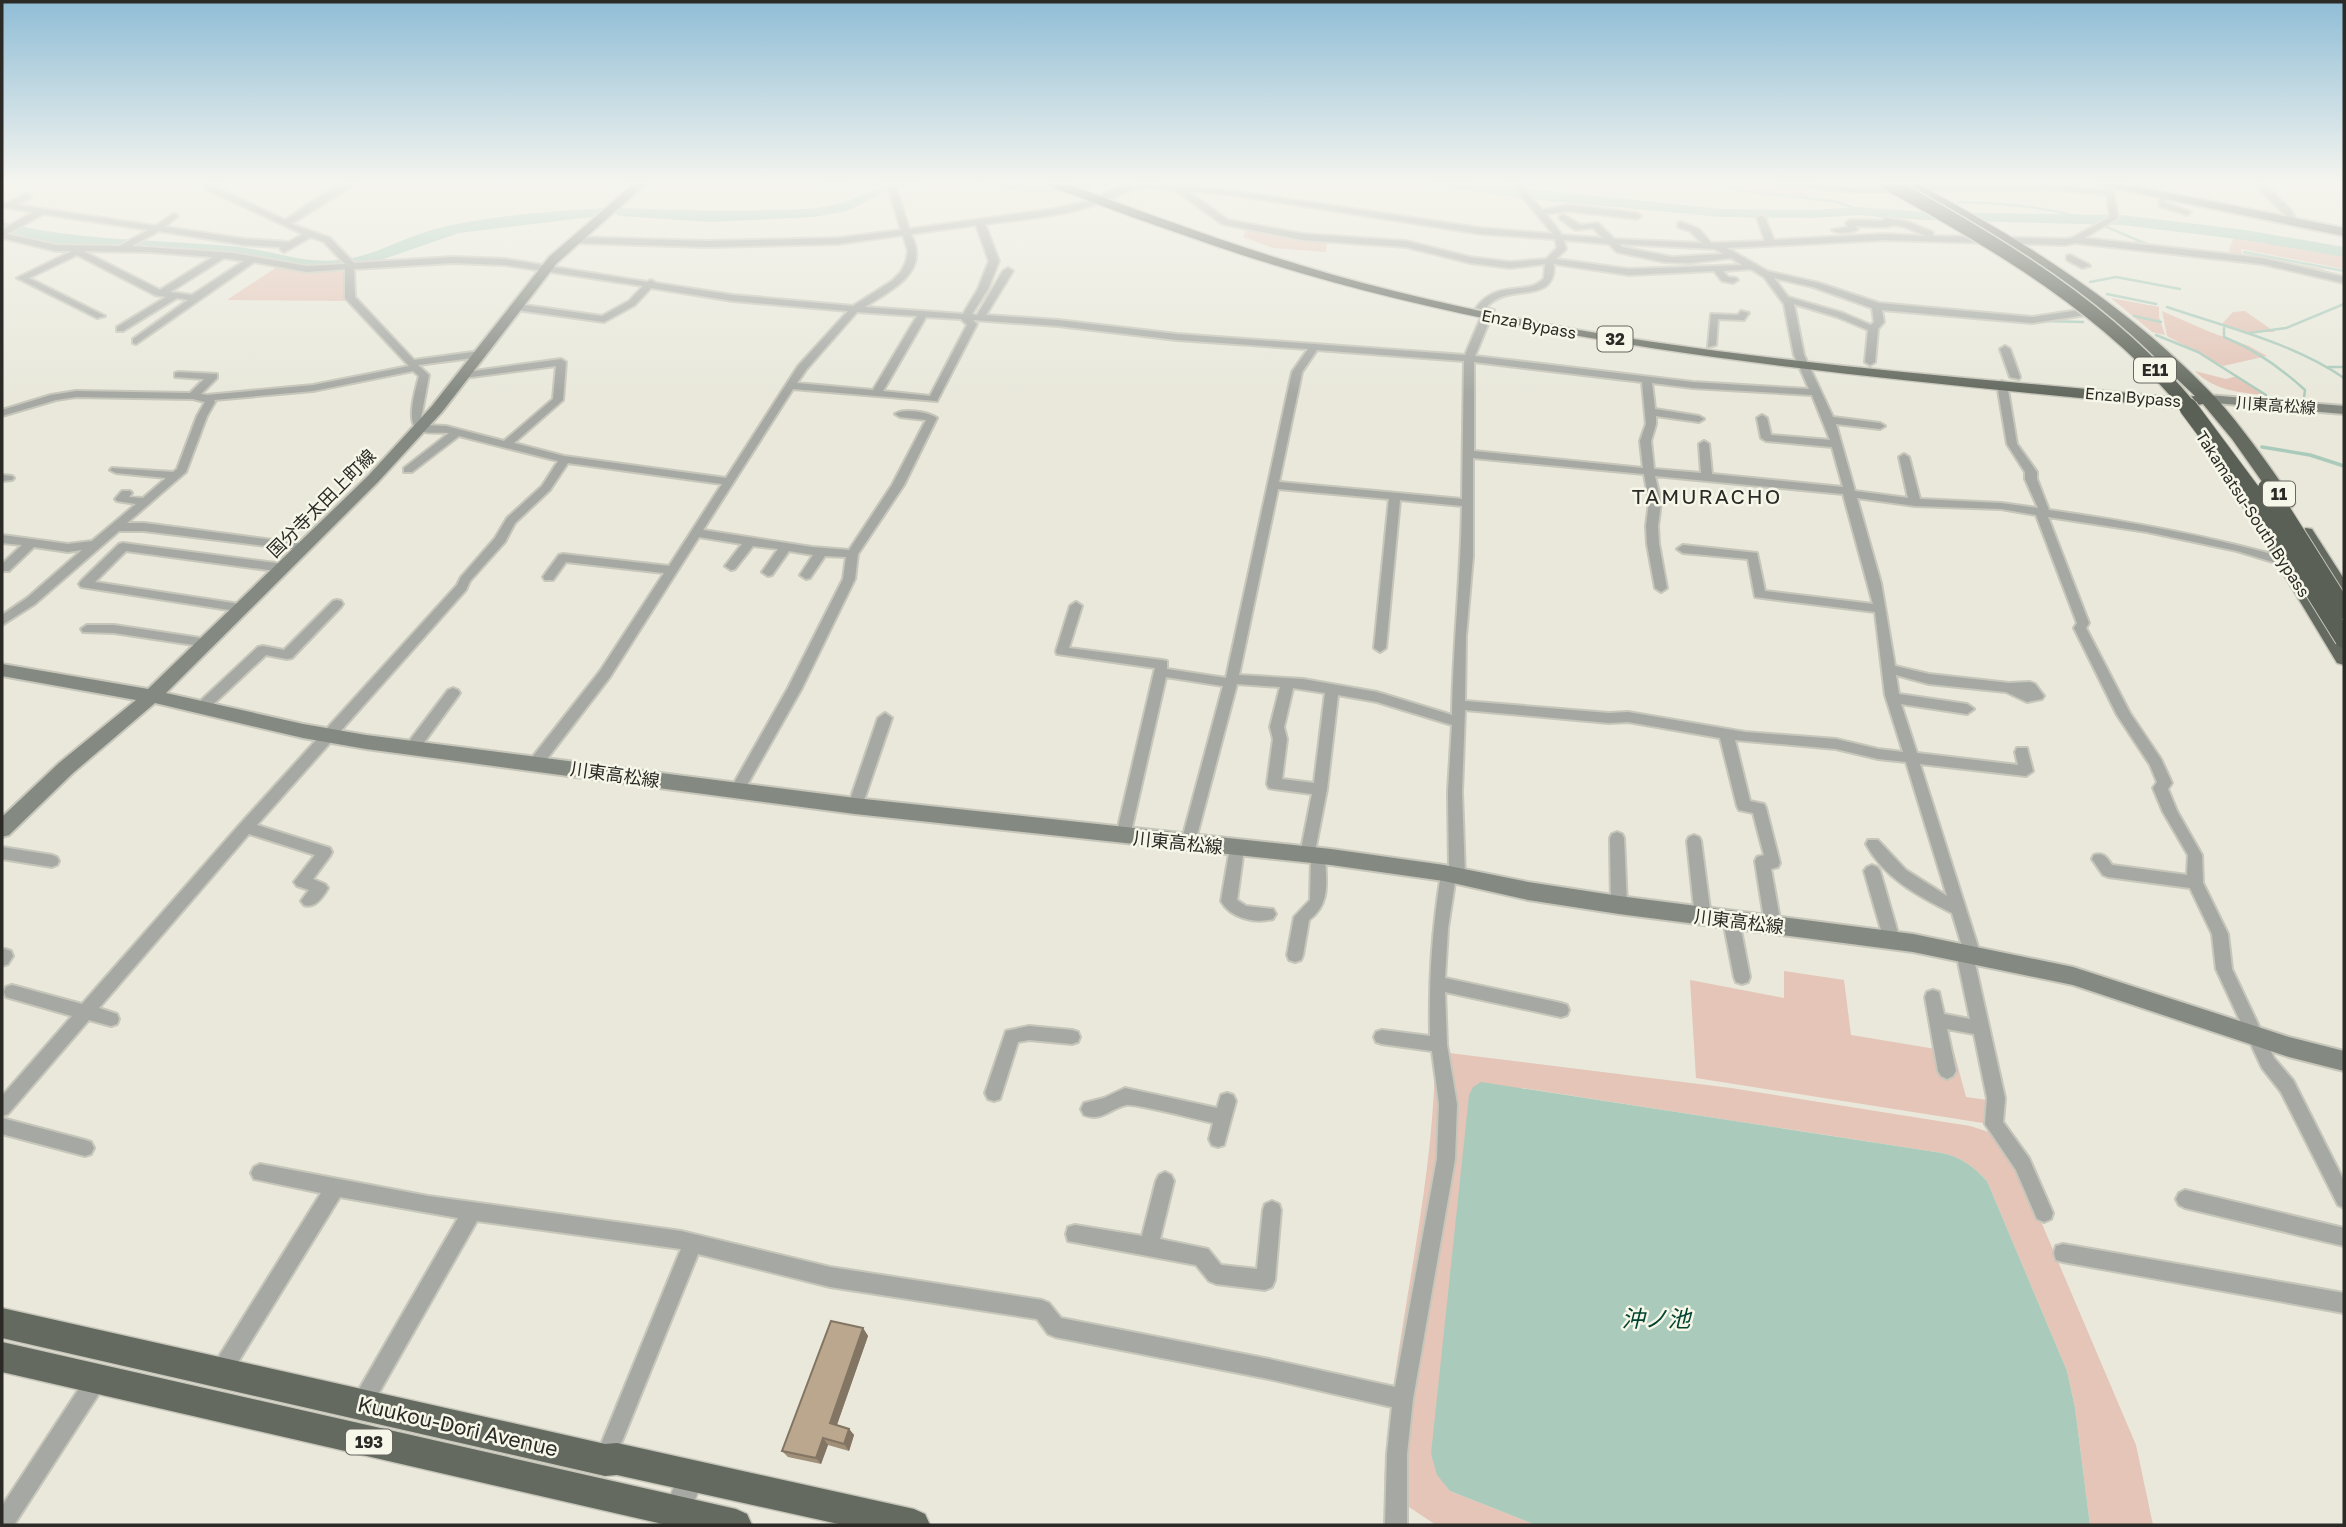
<svg xmlns="http://www.w3.org/2000/svg" width="2346" height="1527" font-family="'Golos Text','Noto Sans JP',sans-serif">
<rect width="100%" height="100%" fill="#e9e8db"/>
<!-- green -->
<g fill="#e4c5b8">
<path d="M1754,182L1805,186L1807,198L1755,192Z"/>
<path d="M1247,229L1327,242L1326,252L1273,248L1243,237Z"/>
<path d="M2235,236L2344,253V269L2241,249L2242,254L2324,269V274L2231,257L2229,248Z"/>
<path d="M277,267L347,272L348,301L227,300Z"/>
<path d="M2111,298L2159,307V317L2165,335L2152,332Z"/>
<path d="M2162,311L2210,332L2249,346L2267,356L2223,366L2167,336Z"/>
<path d="M2245,311L2275,332H2243L2222,324L2233,312Z"/>
<path d="M2195,371L2226,379L2237,376L2265,395C2240,393 2213,390 2195,371Z"/>
<path d="M1784,971L1844,980L1851,1035L1954,1052L1966,1097L1988,1100V1116L1983,1123L1696,1078L1690,980L1784,998Z"/>
<path d="M1449,1053L1731,1088L1970,1126L1992,1133L2025,1184L2136,1445L2153,1525H2090L2075,1408L2067,1371L1987,1181C1974,1167 1961,1157 1942,1153L1522,1088L1450,1491L1536,1525H1436L1385,1491L1384,1479C1387,1446 1390,1414 1394,1382C1409,1276 1433,1170 1435,1062Z"/>
</g>
<!-- water -->
<path fill="#aacbbb" d="M1481,1082L1942,1153C1961,1157 1974,1167 1987,1181L2067,1371L2075,1408L2090,1525H1536L1450,1491L1437,1475L1431,1454L1469,1095L1473,1087Z"/>
<g fill="none" stroke-linecap="round" stroke-linejoin="round">
<!-- stream-far1 -->
<g stroke="#aacbbb" stroke-width="2.5">
<path d="M810,182L897,186"/>
<path d="M1710,182L1749,192L1833,201L1889,219"/>
<path d="M1958,202C2006,203 2054,207 2100,224"/>
<path d="M2107,227L2151,246"/>
<path d="M2244,252L2344,271"/>
<path d="M2090,282L2116,277L2180,289"/>
<path d="M2107,294L2156,304"/>
<path d="M2167,307C2226,327 2293,343 2344,378"/>
<path d="M2134,316L2161,322"/>
<path d="M2044,321L2083,322"/>
<path d="M2224,328V337C2256,350 2280,367 2305,390L2304,398"/>
<path d="M2249,333L2286,328L2344,304"/>
<path d="M2156,335L2198,352L2266,395"/>
<path d="M2328,367H2344"/>
</g>
<!-- stream -->
<path stroke="#aacbbb" stroke-width="3.5" d="M2262,447L2310,455L2344,466"/>
<!-- river -->
<g fill="#aacbbb" fill-rule="evenodd">
<path d="M897,182H920L918,185L892,189L847,211L814,217L711,222L619,216L612,212L619,208C671,210 722,212 774,210C795,209 818,210 838,204C858,198 878,187 897,182Z"/>
<path d="M969,182L1047,185L1095,182C1075,200 1003,189 976,186Z"/>
<path d="M1425,182H1463L1721,209L1814,210L1857,207L1925,212L2122,215L2245,230L2344,247V257L2245,240L2122,225L1925,220L1857,215L1814,218L1721,217L1539,200L1432,186Z"/>
<path d="M603,208L610,212L608,215L459,233L372,263L326,270L239,257L60,244L2,232V222C81,242 159,239 239,247C273,251 305,264 339,260C373,257 402,238 435,229C489,215 547,212 603,208Z"/>
</g>
<defs>
<g id="minor">
<path d="M212,182H222L215,187L285,220C306,207 333,182 359,182L291,224L330,238L354,263L453,257L505,259L647,282L651,280L656,283L733,295L853,306L892,281L901,272L906,262L908,251L903,235L838,244L707,247L575,243L571,240L575,237L707,241L838,238L901,230L889,190L883,182H891L897,190L909,229L1054,209L1088,201L1122,186L1146,183L1233,191L1481,228L1553,234L1510,182H1518L1542,210L1569,205L1637,213L1641,216L1637,219L1569,211L1546,214L1562,235L1603,238L1593,228L1575,230L1560,219L1559,217L1563,214L1580,225L1598,223L1614,239L1702,243L1690,231L1678,227V223L1681,222L1699,229L1711,243L1765,241L1757,218L1761,215L1765,218L1774,240L1884,234L1926,236C1914,231 1898,221 1886,227L1856,226L1858,229C1853,233 1837,234 1832,230L1848,227L1846,223L1850,220L1882,221L1886,218L1908,222L1933,232V236L2065,239L2072,238L2110,217L2107,195L2047,189L1851,192L1777,184L1773,182H1797L1851,188L2047,185L2106,190V182H2112L2118,218L2084,238L2262,258L2344,277V283L2262,264L2075,243L2065,245L1884,240L1727,248L1767,271L1819,283L1879,303L2032,317L2086,309L2091,312L2086,315L2032,323L1882,310L1884,322L1878,329L1875,362L1870,365L1865,362L1868,330L1837,317L1794,304L1804,355L1833,417L1880,423L1885,426L1880,429L1836,424L1855,491L1908,498L1899,457L1904,454L1909,457L1920,499L2001,503L2038,508L2025,479V472L2007,444L1997,384L2002,381L2007,384L2017,444L2037,472V479L2049,510C2133,522 2215,537 2296,561L2298,564L2292,568L2237,551L2147,532L2048,517L2089,623L2086,628L2130,713L2161,759L2172,783L2168,789L2177,811L2202,855L2203,883L2228,934L2232,969L2274,1058L2293,1080L2344,1181V1208L2338,1205L2281,1092L2262,1068L2216,969L2212,934L2190,888L2108,877L2103,875L2092,859L2094,855C2104,852 2107,858 2112,865L2187,875L2188,855L2163,812L2153,788L2157,782L2150,765L2117,715L2074,628L2077,623L2036,515L2001,509L1915,506L1857,498L1881,583L1895,666L1929,674L2009,683L2030,682L2035,684L2044,696L2042,699L2027,702L2006,692L1929,684L1896,675L1899,694L1967,704L1974,709L1967,714L1901,704L1917,753L2018,765L2015,752L2017,748H2027L2033,771L2026,776L1920,764L1980,953L1978,958L1974,959L2005,1098L2003,1122L2029,1158L2053,1213L2051,1219L2044,1222L2037,1219L2016,1170L1985,1124L1987,1098L1974,1034L1947,1029L1956,1071L1953,1076L1947,1079L1941,1076L1938,1071L1925,997L1927,992L1933,990L1939,992L1944,1014L1970,1019L1956,952L1962,946L1952,913C1918,896 1884,878 1866,844L1868,840H1878L1906,870L1947,896L1906,762L1878,759L1836,749L1735,740L1750,801L1764,804L1766,808L1780,863L1778,867L1771,869L1781,925L1779,930L1773,931L1767,930L1765,925L1755,861L1757,857L1764,855L1753,813L1739,810L1737,806L1720,738L1628,722L1609,723L1465,710L1462,792L1465,876L1462,880L1455,882L1448,928L1445,978L1561,1003L1567,1005L1569,1010L1567,1015L1561,1017L1445,992L1447,1045L1457,1104L1455,1159L1413,1399L1407,1454V1525H1385L1387,1454L1392,1407L1269,1379L1055,1337L1048,1334L1037,1319L830,1287L698,1254L612,1466L605,1469L598,1466L595,1459L681,1249L477,1221L368,1412L361,1415L354,1412L351,1405L354,1398L458,1218L340,1197L227,1380L220,1383L213,1380L210,1373L213,1366L321,1193L254,1179L251,1173L254,1167L260,1164L428,1196L681,1231L830,1267L1042,1300L1049,1303L1061,1318L1269,1359L1395,1387L1437,1159L1439,1104L1432,1051L1382,1044L1376,1042L1374,1037L1376,1032L1382,1030L1430,1036C1429,978 1432,932 1441,874L1444,870L1449,868L1448,792L1452,725L1377,702L1338,695L1327,789L1315,851L1323,852L1325,856C1326,881 1331,904 1309,920L1303,955L1301,960L1295,962L1289,960L1287,955L1294,917L1310,900L1311,860L1302,859L1300,855L1312,794L1274,789L1269,788L1267,784L1273,739L1270,727L1280,687L1237,684L1195,843L1193,847H1183L1181,843L1223,686L1166,677L1130,836L1128,840H1118L1116,836L1155,668L1057,654L1056,651L1070,606L1076,602L1082,606L1069,648L1162,660L1167,661V669L1226,678L1292,372L1308,349L1177,340L1058,326L973,320L977,324L937,401L793,389L703,530L812,547L849,550L892,485L926,420L900,417L895,414C904,408 928,412 937,418L904,485L858,554L855,579L802,688L742,794H732L730,790L788,688L843,579L846,557L825,556L810,578L806,579L800,575L813,555L789,551L772,575L768,576L762,572L778,549L753,546L735,569L731,570L725,566L742,544L699,537L610,677L540,768H530L528,764L530,760L600,671L664,573L566,562L553,580H545L543,577L545,574L559,555L563,554L669,566L722,484L568,463L550,490L515,523L505,542L470,581L466,590L257,825L330,848L332,852L330,856L313,879L325,884L328,888C323,897 315,909 304,905L301,901L309,890L297,886L294,882L315,855L249,834L99,1008L117,1014L119,1019L117,1024L111,1026L89,1020L8,1114L2,1116V1096L72,1016L6,997L4,992L6,987L12,985L82,1004L241,823L457,585L461,577L495,538L507,518L542,486L558,461L459,436L412,472H404V468L449,433C440,432 428,434 420,431C404,425 416,389 419,376L413,371L313,391L214,400L215,402L207,416L186,472L127,523H144L304,544L310,548L308,551L144,531H119L35,604L2,625V615L27,598L82,550L68,552L34,547L9,571H2V564L22,545L2,543V535L68,544L92,541L136,504L117,501L115,499L122,491H130L132,493L129,497L143,498L166,478L116,473L110,470L112,468L173,472L177,469L197,416L205,402L193,399L76,397L56,400L2,416V410L51,395L76,391L190,393L204,379L175,377V373L179,372L217,374V378L201,394L207,395L313,385L409,366L345,298V269L307,272L254,262L136,344L133,343V339L188,300L177,298L123,331H117V327L166,297L155,295L77,255L29,278L105,316L97,318L17,278L72,251H56L2,238V230L33,212L2,207V203H7L27,193L31,196L30,198L17,205L156,226L174,213L178,216L165,227L245,239L289,242L303,234L205,189V185ZM1146,187L1175,190L1222,224L1303,240L1406,247L1470,263L1510,268L1545,264L1544,278C1529,297 1498,278 1476,308L1484,310L1465,355L1177,334L1058,320L986,315L1013,271L1008,268L1003,271L977,315L972,314L988,289L999,261L985,224C1021,219 1059,217 1094,205C1112,199 1127,190 1146,187ZM1187,191L1233,195L1481,234L1555,239L1557,248L1546,259L1510,262L1470,257L1406,241L1303,234L1228,220ZM43,214L149,230L119,246L56,245L7,234ZM976,225L989,261L978,289L963,314L865,307C884,294 920,278 916,250C916,245 913,239 911,234ZM159,231L245,245L281,247L280,249L284,252L311,237L324,242L345,264L307,266L233,253L132,246ZM1564,240L1609,244L1617,252L1664,262L1689,263L1731,258L1742,265L1629,269L1556,259L1566,249ZM1619,244L1715,249L1724,254L1672,257L1622,247ZM83,251L149,252L213,257L160,290ZM224,258L244,261L192,295L170,292ZM453,263L505,265L643,286L629,301L602,316L517,304L512,307L517,310L604,322L635,305L651,288L733,301L848,311L798,366L726,478L564,456L514,443L563,400L566,362L561,359L460,373V377L464,378L556,366L553,399L504,441L446,426L425,425L421,418L429,375L418,365L480,357L485,354L480,351L414,360L355,297L354,269ZM1554,264L1629,275L1714,271L1722,281L1733,283L1738,280L1736,278L1728,277L1723,271L1751,269L1764,277L1784,304L1794,355L1809,389L1693,382L1475,356L1494,310L1486,308C1506,281 1556,307 1554,264ZM1774,278L1813,287L1872,308L1874,322L1871,325L1843,313L1788,297ZM857,312L917,316L873,390L797,383L806,370ZM926,317L961,319L967,325L930,396L883,391ZM1317,350L1464,361L1462,499L1279,482L1302,372ZM1474,362L1642,382L1646,424L1640,441L1643,468L1474,451ZM1652,383L1693,388L1812,395L1830,440L1771,435L1767,418L1762,415L1757,418L1761,438L1766,441L1832,447L1843,487L1712,474L1709,444L1704,441L1699,444L1701,473L1654,469L1651,441L1656,424V416L1699,422L1704,419L1699,416L1655,409ZM1473,458L1644,474L1649,502L1646,526L1647,544L1655,588L1661,592L1667,588L1659,544L1658,526L1661,502L1655,476L1843,494L1873,604L1765,591L1757,553L1683,545L1677,549L1683,553L1748,559L1755,597L1875,612L1885,695L1903,752L1878,749L1836,739L1745,732L1628,712L1609,713L1465,701L1466,636L1473,556ZM1278,489L1389,499L1374,648L1380,652L1386,648L1400,500L1462,506C1461,576 1453,645 1452,715L1377,692L1303,679L1239,675ZM1293,688L1325,693L1314,783L1282,779L1287,739L1284,727Z"/>
<path d="M622,182H643L644,183L640,185Z"/>
<path d="M2254,182H2262L2290,209L2298,222L2297,224H2291C2282,207 2264,198 2254,182Z"/>
<path d="M2160,192L2167,194L2166,203L2191,212L2187,215L2159,206Z"/>
<path d="M2070,255L2088,264L2090,266L2082,268L2067,260V256Z"/>
<path d="M1741,311L1749,313L1744,320L1718,319L1716,345L1708,347L1711,314L1738,315Z"/>
<path d="M2005,346L2010,349L2020,377L2019,379L2010,377L2000,349Z"/>
<path d="M2,475L12,476L14,478L12,480L2,481Z"/>
<path d="M123,543L283,564L289,568L283,572L126,551L95,582L246,605L248,608L242,612L81,587L79,584L81,581L119,544Z"/>
<path d="M337,600L341,601L343,604L341,607L292,658L287,659L266,655L206,711H196L194,708L196,705L258,647L263,646L284,650L333,601Z"/>
<path d="M87,625H114L207,639L213,643L207,647L114,633L83,632L81,629Z"/>
<path d="M453,688L458,690L460,693L458,696L417,752H407L405,748L407,744L448,690Z"/>
<path d="M885,713L892,718L862,806L860,810H850L848,806L878,718Z"/>
<path d="M1617,832L1622,834L1624,838L1627,905L1624,909L1619,911L1614,909L1611,905L1610,838L1612,834Z"/>
<path d="M1694,835L1699,837L1701,841L1711,917L1708,922L1703,923L1698,922L1695,917L1687,841L1689,837Z"/>
<path d="M1237,842L1242,844L1244,848L1237,900L1246,906L1273,909L1276,914L1273,919C1256,924 1230,918 1221,901L1230,848L1232,844Z"/>
<path d="M2,847L52,855L57,857L59,861L57,865L52,867L2,859Z"/>
<path d="M1872,865L1877,867L1880,871L1900,940L1898,945L1892,947L1886,945L1884,940L1864,871L1867,867Z"/>
<path d="M1731,914L1736,915L1739,920L1750,977L1748,982L1742,984L1736,982L1734,977L1723,920L1726,915Z"/>
<path d="M5,949L11,951L13,956L8,964L2,966V950Z"/>
<path d="M1029,1026L1072,1030L1078,1032L1080,1037L1078,1042L1072,1044L1029,1040L1018,1042L1000,1099L994,1101L988,1099L985,1093L1006,1031Z"/>
<path d="M1125,1088L1217,1108L1221,1095L1227,1093L1233,1095L1236,1101L1224,1145L1218,1147L1212,1145L1209,1139L1213,1123C1199,1120 1134,1103 1126,1105C1111,1108 1102,1122 1084,1115L1081,1109L1084,1103L1104,1098Z"/>
<path d="M2,1118L85,1140L91,1142L94,1148L91,1154L85,1156L2,1134Z"/>
<path d="M1165,1172L1171,1175L1174,1181L1160,1239L1208,1249L1221,1265L1257,1269L1263,1210L1265,1204L1272,1201L1279,1204L1281,1210L1275,1280L1272,1287L1265,1290L1216,1284L1209,1281L1196,1265L1068,1241L1066,1234L1068,1227L1075,1225L1142,1236L1156,1181L1159,1175Z"/>
<path d="M2185,1190L2344,1228V1246L2185,1208L2179,1205L2176,1199L2179,1193Z"/>
<path d="M2063,1244L2344,1293V1313L2063,1262L2056,1260L2054,1253L2056,1246Z"/>
<path d="M97,1369L104,1372L107,1379L104,1386L14,1525H2V1506L90,1372Z"/>
</g>
<path id="tertiary" d="M692,1463L701,1467L705,1476L684,1525H657L683,1467Z"/>
<g id="secondary">
<path d="M636,182H648L557,263L442,412L378,482L166,693L303,724L366,735L855,798L1331,849L1444,865L1528,882L1619,896L1913,934L2073,967L2289,1037L2344,1051V1071L2289,1057L2073,985L1913,952L1619,914L1528,900L1444,881L1331,865L855,814L366,749L303,738L155,703L73,773L9,835L2,837V817L59,763L136,700L2,676V664L148,689L368,476L432,406L549,257Z"/>
<path d="M2094,182H2114L2344,228V236L2099,185Z"/>
<path d="M2208,395L2344,406V414L2203,402V396Z"/>
</g>
<g id="trunk">
<path d="M1045,182H1062C1171,223 1281,263 1394,291C1650,356 1917,372 2179,398L2195,396L2133,337L2060,280L1982,230L1899,182H1914C2023,240 2130,307 2215,397C2244,429 2270,467 2295,503L2292,507H2280L2232,439L2203,404L2179,408C1842,373 1502,350 1181,234C1148,223 1115,211 1082,198C1070,193 1054,190 1045,182Z"/>
<path d="M2248,495L2257,500L2344,643V665L2337,663L2239,500Z"/>
<path d="M2306,528L2312,529L2344,579V599L2337,597L2297,533Z"/>
<path d="M2,1308L605,1444L617,1443L914,1509L925,1514L930,1525H843L617,1475L605,1476L2,1338Z"/>
<path d="M2,1342L736,1509L747,1514L752,1525H667L2,1372Z"/>
</g>
</defs>
<!-- minor casing -->
<use href="#minor" stroke="#c7c6ba" stroke-width="4"/>
<!-- tertiary casing -->
<use href="#tertiary" stroke="#c7c6ba" stroke-width="3"/>
<!-- secondary casing -->
<use href="#secondary" stroke="#c7c6ba" stroke-width="4"/>
<!-- trunk casing -->
<use href="#trunk" stroke="#c7c6ba" stroke-width="3"/>
<!-- minor -->
<use href="#minor" fill="#a5a8a3" fill-rule="evenodd"/>
<!-- tertiary -->
<use href="#tertiary" fill="#a5a8a3" fill-rule="evenodd"/>
<!-- secondary -->
<use href="#secondary" fill="#848982" fill-rule="evenodd"/>
<!-- trunk -->
<use href="#trunk" fill="#646a60" fill-rule="evenodd"/>
<defs>
<path id="motorway-bridge-far1" d="M1886,182C1997,243 2109,309 2190,408"/>
<g id="motorway-bridge">
<path d="M2188,407L2258,501L2344,639"/>
<path d="M2267,488L2344,610"/>
</g>
</defs>
<!-- motorway-bridge-far1 casing -->
<use href="#motorway-bridge-far1" stroke="#c7c6ba" stroke-width="17" stroke-linecap="butt"/>
<!-- motorway-bridge casing -->
<use href="#motorway-bridge" stroke="#c7c6ba" stroke-width="20" stroke-linecap="butt"/>
<!-- motorway-bridge-far1 -->
<use href="#motorway-bridge-far1" stroke="#5a6056" stroke-width="14"/>
<!-- motorway-bridge -->
<use href="#motorway-bridge" stroke="#5a6056" stroke-width="18"/>
</g>
<!-- wall -->
<path fill="#a19079" d="M863,1328L868,1336L837,1425L849,1429L854,1435L849,1451L828,1445L821,1464L788,1457L782,1451Z"/>
<!-- shaded-wall -->
<g fill="#837563">
<path d="M863,1328L868,1336L835,1430L830,1423Z"/>
<path d="M849,1429L854,1435L849,1451L844,1444Z"/>
<path d="M823,1438L828,1445L821,1464L816,1458Z"/>
</g>
<!-- building -->
<path fill="#bba78d" stroke="#837563" stroke-width="2" d="M831,1321L863,1328L830,1423L849,1429L844,1444L823,1438L816,1458L782,1451Z"/>
<!-- sky -->
<linearGradient id="sky" x2="0" y2="1"><stop stop-color="#8fbdd6"/><stop offset="0.46" stop-color="#f5f5ef"/><stop offset="1" stop-color="#f5f5ef" stop-opacity="0"/></linearGradient>
<rect width="2346" height="395" fill="url(#sky)"/>
<g text-anchor="middle" dominant-baseline="central" stroke-width="5" stroke-linejoin="round" paint-order="stroke">
<!-- far-street labels -->
<g font-size="16" fill="#2b2a26" stroke="#f6f6e9">
<text transform="translate(1529 324) rotate(11)">Enza Bypass</text>
<text transform="translate(2133 397) rotate(5)">Enza Bypass</text>
<text transform="translate(2276 405) rotate(4)">川東高松線</text>
<text transform="translate(2253 514) rotate(57)">Takamatsu-South Bypass</text>
</g>
<!-- shield labels -->
<g fill="#f6f6e9" stroke="#686760" stroke-width="2">
<rect x="1597.5" y="326.5" width="35" height="25" rx="5"/>
<rect x="2134" y="357.5" width="42" height="25" rx="5"/>
<rect x="2263" y="481.5" width="32" height="25" rx="5"/>
<rect x="346" y="1429.5" width="46" height="25" rx="5"/>
</g>
<g font-size="16" font-weight="bold" fill="#2b2a26">
<text x="1615" y="339">32</text>
<text x="2155" y="370">E11</text>
<text x="2279" y="494">11</text>
<text x="369" y="1442">193</text>
</g>
<!-- street labels -->
<g font-size="18" fill="#2b2a26" stroke="#f6f6e9">
<text transform="translate(321 503) rotate(-45)">国分寺太田上町線</text>
<text transform="translate(615 774) rotate(8)">川東高松線</text>
<text transform="translate(1178 842) rotate(6)">川東高松線</text>
<text transform="translate(1739 921) rotate(7)">川東高松線</text>
</g>
<!-- quarter labels -->
<g font-size="21" letter-spacing="2" fill="#2b2a26" stroke="#f6f6e9">
<text x="1707" y="496">TAMURACHO</text>
</g>
<!-- near-street labels -->
<g font-size="21" fill="#2b2a26" stroke="#f6f6e9">
<text transform="translate(458 1426) rotate(13)">Kuukou-Dori Avenue</text>
</g>
<!-- near-water labels -->
<g font-size="23" font-style="italic" fill="#01442f" stroke="#f6f6e9">
<text x="1656" y="1318">沖ノ池</text>
</g>
</g>
<!-- border -->
<rect width="2346" height="1527" fill="none" stroke="#2b2a26" stroke-width="7"/>
</svg>
